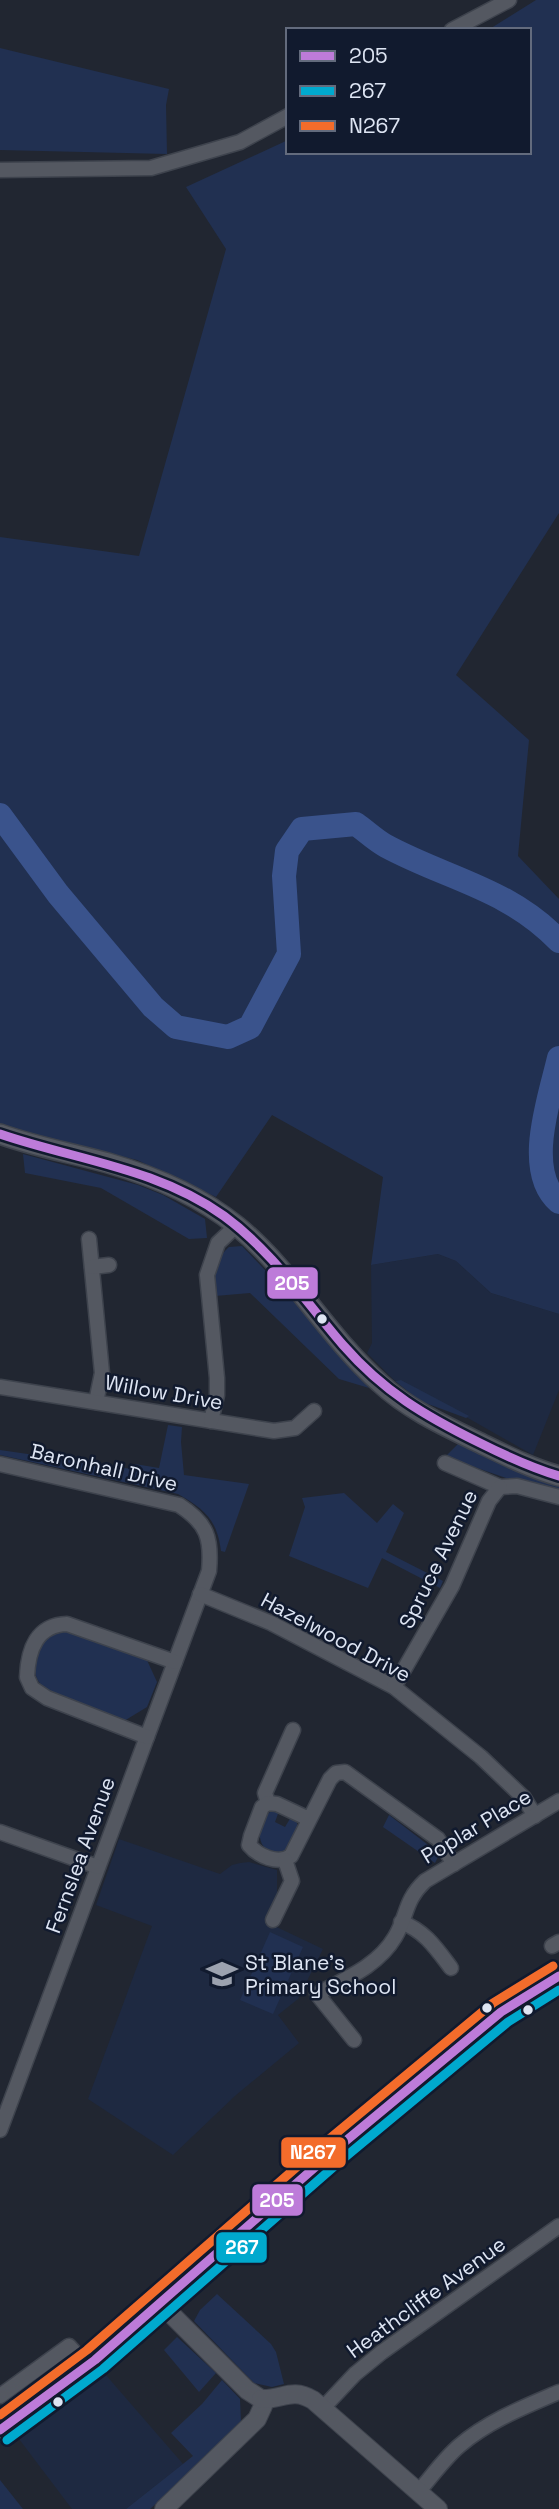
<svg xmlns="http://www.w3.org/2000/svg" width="559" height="2509" font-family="'Space Grotesk',sans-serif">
<rect width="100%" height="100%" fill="#212631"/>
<!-- built -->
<g fill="#1e2941">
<path d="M438,1254L456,1261L491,1293L559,1314V1390L533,1455L401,1380L395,1381L367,1353L372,1343L371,1265Z"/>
<path d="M119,1839L220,1874L232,1865L240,1863L249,1862L277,1870V1894L266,1922L323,1949L298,1999L278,2015L299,2043L236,2095L173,2155L88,2099L152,1926L96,1905Z"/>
<path d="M105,2374L183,2464L126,2509H72L19,2439Z"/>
</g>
<!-- green -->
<g fill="#213051">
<path d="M536,0H559V513L456,675L529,740L518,856L559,899V1314L491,1293L456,1261L438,1254L371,1265L383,1177L272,1115L216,1197L137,1160L26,1134L0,1124V537L139,556L226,249L186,187L288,140V152H529V30H488Z"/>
<path d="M0,48L169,89L166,105L167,154L0,150Z"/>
<path d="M23,1154L138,1185L163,1195L205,1219L207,1238L189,1239L101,1188L25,1173Z"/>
<path d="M242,1246L284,1290L369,1388L339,1379L250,1293L215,1296C213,1278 214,1260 229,1247Z"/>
<path d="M401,1380L469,1416L466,1418L420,1401L395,1381Z"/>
<path d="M168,1425L182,1427L181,1442L184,1475L249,1484L225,1552L221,1551C217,1519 204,1509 178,1494L0,1455V1450L132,1469L135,1464L159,1468Z"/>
<path d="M460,1442L559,1483V1491L506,1478L445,1457Z"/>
<path d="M344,1493L377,1523L393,1504L404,1513L386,1552L443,1581L440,1588L382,1558L368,1588L289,1556L305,1507L302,1498Z"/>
<path d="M61,1631H71L146,1658L157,1682L147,1707L124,1721L51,1694C28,1678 32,1658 45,1636Z"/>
<path d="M273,1810L279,1811L275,1822L285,1827L291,1817L296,1820L298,1827L287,1850C254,1862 253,1821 273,1810Z"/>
<path d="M389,1815L432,1848L438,1857L435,1863L383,1827Z"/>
<path d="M270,1932L303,1947L273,2014L240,2000Z"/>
<path d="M217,2294L271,2344L276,2352L284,2384L272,2387L254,2383L194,2321L200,2310Z"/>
<path d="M177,2337L216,2373L199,2392L164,2350Z"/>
<path d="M222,2380L240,2399L241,2421L208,2456L150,2509H126L193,2456L171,2433L202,2404Z"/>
<path d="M0,2480L23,2509H0Z"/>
</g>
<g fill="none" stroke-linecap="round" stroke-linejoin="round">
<!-- river -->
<g stroke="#3a538c" stroke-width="24">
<path d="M0,815L58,894L153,1007L176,1027L228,1037L250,1027L289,954L284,876L287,851L302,829L356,824C366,831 375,840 386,846C447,879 508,888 559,941"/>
<path d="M559,1058C550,1097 523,1171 559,1202"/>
</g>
<defs>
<g id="minor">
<path d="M452,30L509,0"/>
<path d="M0,170L151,168L240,142L288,116"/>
<path d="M89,1239L102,1373L96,1402"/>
<path d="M92,1267L109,1265"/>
<path d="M0,1387L274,1431L295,1428L314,1411"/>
<path d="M211,1421L217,1395V1378L207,1275L218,1243L236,1226"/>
<path d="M445,1463L500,1487L517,1486L559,1497"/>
<path d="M0,1464L179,1505C207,1523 212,1538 209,1571L0,2130"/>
<path d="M200,1594L271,1623L394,1687L481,1757L524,1798L535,1816"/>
<path d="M394,1687L452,1586L489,1501L500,1487"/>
<path d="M147,1737L47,1698L32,1688L27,1677C28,1649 37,1625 67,1624L175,1662"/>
<path d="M268,1803L265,1793L293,1730"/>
<path d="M309,1819L277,1804L268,1803L262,1807L251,1836L249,1845C258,1856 278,1865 291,1856L330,1779L336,1773L345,1772L438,1839L454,1864"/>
<path d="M0,1832L98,1867"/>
<path d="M273,1920L292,1881L285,1860"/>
<path d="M401,1922C425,1931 436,1948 451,1968"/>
<path d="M552,1946L559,1942"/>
<path d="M354,2040L317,1994C345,1979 378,1966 395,1937C408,1915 404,1901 425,1881L559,1801"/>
<path d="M0,2396L69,2346L87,2366"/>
<path d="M323,2408L355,2374L382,2352L559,2226"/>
<path d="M419,2491C432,2476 444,2459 459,2446C488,2421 524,2407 559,2392"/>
</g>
<g id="tertiary">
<path d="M160,2303L247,2390L261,2399L263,2406L257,2419L164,2509"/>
<path d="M261,2399C283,2400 291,2387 313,2400L438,2509"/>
</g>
<path id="secondary" d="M0,1134C36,1147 72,1153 108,1163C153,1176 200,1196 237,1226C292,1271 327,1336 380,1383C408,1409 443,1425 476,1441C503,1454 530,1468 559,1476"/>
<path id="primary" d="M0,2430L95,2360L330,2154L501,2012L559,1976"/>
</defs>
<!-- minor casing -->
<use href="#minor" stroke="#3e434d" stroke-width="17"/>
<!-- tertiary casing -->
<use href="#tertiary" stroke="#3e434d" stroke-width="20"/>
<!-- secondary casing -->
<use href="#secondary" stroke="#3e434d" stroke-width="22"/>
<!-- primary casing -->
<use href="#primary" stroke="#3e434d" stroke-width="24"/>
<!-- minor -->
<use href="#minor" stroke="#545861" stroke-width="14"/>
<!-- tertiary -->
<use href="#tertiary" stroke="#545861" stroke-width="18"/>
<!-- secondary -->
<use href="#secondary" stroke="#545861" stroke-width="19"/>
<!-- primary -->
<use href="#primary" stroke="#515959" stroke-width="21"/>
<defs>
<g id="bus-1">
<path d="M0,1134C76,1160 157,1168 224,1216C272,1251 305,1301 343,1345C384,1392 425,1416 480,1443C506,1456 532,1468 559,1476"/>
<path d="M0,2430L95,2360L330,2154L501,2012L559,1976"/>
</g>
<path id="bus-2" d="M7,2440L103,2369L338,2163L508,2022L559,1990"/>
<path id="bus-3" d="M0,2415L87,2350L322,2145L493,2003L553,1966"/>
</defs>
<!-- bus-1 casing -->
<use href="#bus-1" stroke="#111a2e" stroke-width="14"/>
<!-- bus-2 casing -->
<use href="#bus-2" stroke="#111a2e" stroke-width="14"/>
<!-- bus-3 casing -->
<use href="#bus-3" stroke="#111a2e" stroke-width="14"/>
<!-- bus-1 -->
<use href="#bus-1" stroke="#bd7bd9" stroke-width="9"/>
<!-- bus-2 -->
<use href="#bus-2" stroke="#00a9ce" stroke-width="9"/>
<!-- bus-3 -->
<use href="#bus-3" stroke="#f36c2b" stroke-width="9"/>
</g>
<!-- icons -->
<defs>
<symbol id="school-bare" viewBox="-9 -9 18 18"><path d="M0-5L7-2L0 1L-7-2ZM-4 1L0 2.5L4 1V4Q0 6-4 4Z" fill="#9ca2af" stroke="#111a2e" stroke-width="2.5" paint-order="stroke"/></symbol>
</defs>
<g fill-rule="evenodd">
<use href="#school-bare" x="200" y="1952" width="44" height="44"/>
</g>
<!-- markers -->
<g fill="#dee5f3" stroke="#111a2e" stroke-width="2.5">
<circle cx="322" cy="1319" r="6"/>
<circle cx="487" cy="2008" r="6"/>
<circle cx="528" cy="2010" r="6"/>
<circle cx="58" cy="2402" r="6"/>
</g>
<g text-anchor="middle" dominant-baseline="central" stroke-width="5" stroke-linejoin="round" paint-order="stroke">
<!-- street labels -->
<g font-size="21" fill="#dee5f3" stroke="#111a2e">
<text transform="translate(164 1392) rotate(10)">Willow Drive</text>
<text transform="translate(104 1467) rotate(13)">Baronhall Drive</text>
<text transform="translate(438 1559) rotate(-64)">Spruce Avenue</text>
<text transform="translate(336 1637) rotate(28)">Hazelwood Drive</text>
<text transform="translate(476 1826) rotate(-31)">Poplar Place</text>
<text transform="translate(80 1855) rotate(-70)">Fernslea Avenue</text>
<text transform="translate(426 2297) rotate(-36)">Heathcliffe Avenue</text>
</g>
<!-- poi labels -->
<g font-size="21" fill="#dee5f3" stroke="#111a2e" text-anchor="start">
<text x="245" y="1962">St Blane's<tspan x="245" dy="24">Primary School</tspan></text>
</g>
</g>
<g stroke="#111a2e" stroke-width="2.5">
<rect x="266" y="1266" width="53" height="34" rx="7" fill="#bd7bd9"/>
<rect x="280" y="2136" width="67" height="33" rx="7" fill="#f36c2b"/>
<rect x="251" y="2183" width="53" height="34" rx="7" fill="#bd7bd9"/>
<rect x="215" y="2231" width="53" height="33" rx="7" fill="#00a9ce"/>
</g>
<g font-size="19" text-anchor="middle" font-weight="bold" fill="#fff">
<text x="292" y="1290">205</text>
<text x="313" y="2159">N267</text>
<text x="277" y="2207">205</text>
<text x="242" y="2254">267</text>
</g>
<!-- legend -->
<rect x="286" y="28" width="245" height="126" fill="#111a2e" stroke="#636b7d" stroke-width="2"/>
<rect x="300" y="51" width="35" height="10" fill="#bd7bd9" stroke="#636b7d" stroke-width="2"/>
<text x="349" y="63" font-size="21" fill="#dee5f3">205</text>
<rect x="300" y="86" width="35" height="10" fill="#00a9ce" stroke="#636b7d" stroke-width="2"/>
<text x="349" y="98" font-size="21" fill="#dee5f3">267</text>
<rect x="300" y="121" width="35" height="10" fill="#f36c2b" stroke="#636b7d" stroke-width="2"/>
<text x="349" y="133" font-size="21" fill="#dee5f3">N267</text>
</svg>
